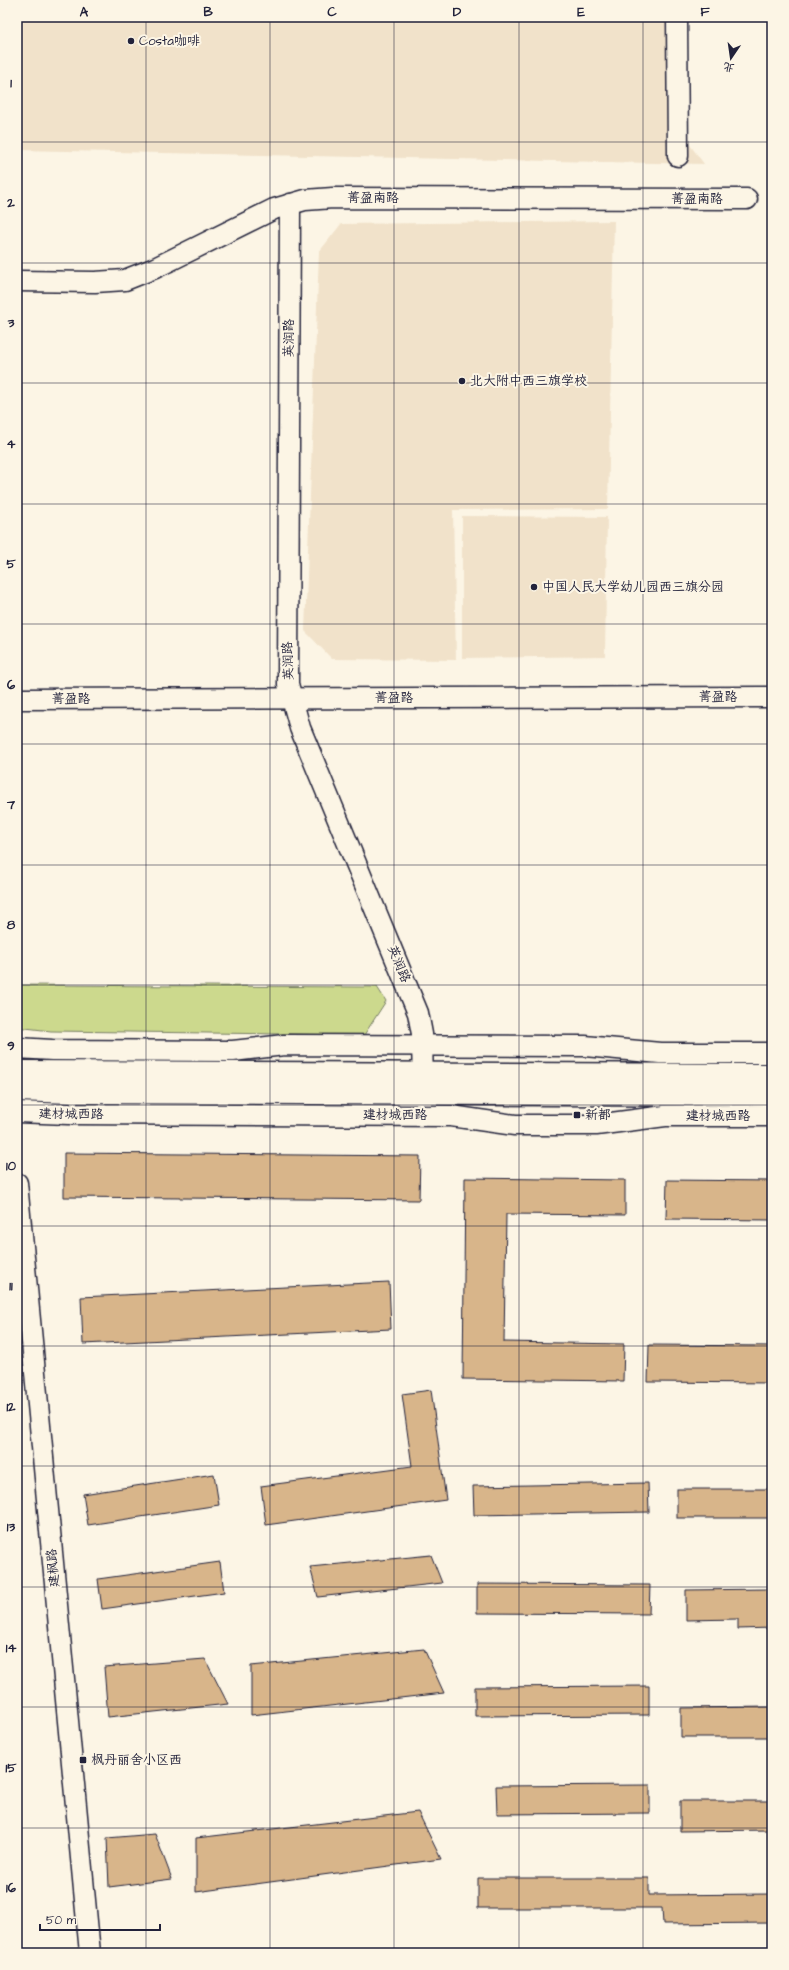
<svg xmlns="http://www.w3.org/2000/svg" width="789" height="1970" font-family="'Architects Daughter','LXGW WenKai TC',sans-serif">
<rect width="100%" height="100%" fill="#fcf5e5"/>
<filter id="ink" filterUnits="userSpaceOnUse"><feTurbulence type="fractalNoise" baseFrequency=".025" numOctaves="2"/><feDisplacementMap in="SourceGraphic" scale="8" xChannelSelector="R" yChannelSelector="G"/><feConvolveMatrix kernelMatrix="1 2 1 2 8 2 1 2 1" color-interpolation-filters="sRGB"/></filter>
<g filter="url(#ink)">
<!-- built -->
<g fill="#f1e2ca">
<path d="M17,17H668V115L704,164L17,150Z"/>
<path d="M614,221L608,509L453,510L456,660L332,659L305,631L319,252L341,224Z"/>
<path d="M462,516L607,517L605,656L462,658Z"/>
</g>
<!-- green -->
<path fill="#ccd98d" stroke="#777e64" d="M17,985L377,987L386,1001L364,1035L51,1031L17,1027Z"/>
<!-- building -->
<g fill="#d8b58a" stroke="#22223b">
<path d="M64,1153L420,1156L419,1200L64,1197Z"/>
<path d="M465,1178L625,1180V1215L506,1214L504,1342L624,1344L623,1381L463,1379Z"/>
<path d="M667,1180L772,1181V1220L666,1219Z"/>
<path d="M389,1282L391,1329L83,1344L81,1297Z"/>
<path d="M649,1345L772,1346V1383L648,1382Z"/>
<path d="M431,1390L446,1500L266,1525L261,1486L412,1466L402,1394Z"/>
<path d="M214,1474L219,1505L88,1525L83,1494Z"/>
<path d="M648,1483L649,1512L474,1515L473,1486Z"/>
<rect x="677" y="1489" width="95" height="29"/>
<path d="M431,1555L442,1583L318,1597L310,1567Z"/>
<path d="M220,1562L224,1592L102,1609L98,1579Z"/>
<path d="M477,1584L650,1585L649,1614L477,1613Z"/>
<path d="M770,1589L772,1628L738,1629V1619L686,1620V1590Z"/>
<path d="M424,1649L444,1693L251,1715V1666Z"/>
<path d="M205,1659L228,1704L108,1717L104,1667Z"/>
<path d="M649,1686V1715L475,1716V1687Z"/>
<path d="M772,1707V1737H681V1708Z"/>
<path d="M650,1785V1813L497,1814L496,1786Z"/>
<path d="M680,1801H772V1830L680,1831Z"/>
<path d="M418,1812L441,1859L196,1892V1838Z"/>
<path d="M155,1834L172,1879L109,1887L107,1838Z"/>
<path d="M478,1878H649V1895L772,1894V1923L663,1924L662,1908H478Z"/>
</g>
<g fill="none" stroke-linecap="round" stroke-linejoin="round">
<defs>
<g id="minor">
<path d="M677,17L678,156"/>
<path d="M290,204L288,684L300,728L418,1013L422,1034L423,1090"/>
<path d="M17,281L95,282L125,280L155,268L274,209L305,200L333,198L747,199"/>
<path d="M17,699L772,697"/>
<path d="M17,1048L52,1050L233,1051L284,1045L585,1046L660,1053H772"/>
<path d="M17,1112L68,1114L451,1116L515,1125H596L665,1116H772"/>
<path d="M17,1183L90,1953"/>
</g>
<g id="major">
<path d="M17,1072L772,1075"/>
<path d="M17,1090L72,1092L772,1095"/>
</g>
</defs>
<!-- minor casing -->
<use href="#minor" stroke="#22223b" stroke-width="23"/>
<!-- major casing -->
<use href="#major" stroke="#22223b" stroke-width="25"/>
<!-- minor -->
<use href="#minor" stroke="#fcf5e5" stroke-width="20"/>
<!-- major -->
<use href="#major" stroke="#fcf5e5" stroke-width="22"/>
</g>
</g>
<!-- grid -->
<path fill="none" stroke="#22223b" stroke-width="1" stroke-opacity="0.55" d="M146,17V1953M270,17V1953M394,17V1953M519,17V1953M643,17V1953M17,142H772M17,263H772M17,383H772M17,504H772M17,624H772M17,744H772M17,865H772M17,985H772M17,1105H772M17,1226H772M17,1346H772M17,1466H772M17,1587H772M17,1707H772M17,1828H772"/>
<!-- markers -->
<g fill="#22223b" stroke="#fcf5e5" stroke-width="1.5">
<circle cx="131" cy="41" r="4"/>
<circle cx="462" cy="381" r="4"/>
<circle cx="534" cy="587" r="4"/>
<rect x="573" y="1111" width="8" height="8" rx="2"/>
<rect x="79" y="1756" width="8" height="8" rx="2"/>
</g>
<g text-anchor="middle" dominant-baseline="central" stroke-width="4" stroke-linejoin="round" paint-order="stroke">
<!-- poi labels -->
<g font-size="13" fill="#22223b" stroke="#fcf5e5" text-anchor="start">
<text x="139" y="41">Costa咖啡</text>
<text x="470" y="381">北大附中西三旗学校</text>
<text x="542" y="587">中国人民大学幼儿园西三旗分园</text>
<text x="585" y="1115">新都</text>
<text x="91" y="1760">枫丹丽舍小区西</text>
</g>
<!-- street labels -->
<g font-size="13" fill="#22223b" stroke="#fcf5e5">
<text x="373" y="198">菁盈南路</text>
<text x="697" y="199">菁盈南路</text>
<text transform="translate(289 338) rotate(-90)">英润路</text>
<text transform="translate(288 661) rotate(-92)">英润路</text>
<text x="718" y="697">菁盈路</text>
<text x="394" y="698">菁盈路</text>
<text x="71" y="699">菁盈路</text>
<text transform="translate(399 964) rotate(67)">英润路</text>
<text transform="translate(71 1114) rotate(1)">建材城西路</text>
<text x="395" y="1115">建材城西路</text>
<text x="718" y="1116">建材城西路</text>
<text transform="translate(53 1568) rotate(-95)">建枫路</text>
</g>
</g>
<!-- margin -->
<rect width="789" height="1970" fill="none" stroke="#fcf5e5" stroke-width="44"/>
<!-- north arrow -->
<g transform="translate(731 58) rotate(193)" stroke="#fcf5e5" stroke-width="3" paint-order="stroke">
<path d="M0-3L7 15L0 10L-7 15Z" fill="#22223b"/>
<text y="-6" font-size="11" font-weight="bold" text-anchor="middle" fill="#22223b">北</text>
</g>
<!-- scale -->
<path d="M40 1924v6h120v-6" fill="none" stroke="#22223b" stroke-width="2"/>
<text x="46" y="1924" font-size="12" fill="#22223b" stroke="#fcf5e5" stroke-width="3" paint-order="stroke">50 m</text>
<rect x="22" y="22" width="745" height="1926" fill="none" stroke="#22223b" stroke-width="1.5"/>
<g font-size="13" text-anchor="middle" font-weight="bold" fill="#22223b">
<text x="84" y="16">A</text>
<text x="208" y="16">B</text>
<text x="332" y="16">C</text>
<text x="457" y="16">D</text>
<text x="581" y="16">E</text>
<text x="705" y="16">F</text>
<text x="11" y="87">1</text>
<text x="11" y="207">2</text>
<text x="11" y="327">3</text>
<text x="11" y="448">4</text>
<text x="11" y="568">5</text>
<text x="11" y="689">6</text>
<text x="11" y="809">7</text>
<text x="11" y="929">8</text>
<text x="11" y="1050">9</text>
<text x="11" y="1170">10</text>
<text x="11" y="1290">11</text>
<text x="11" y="1411">12</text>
<text x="11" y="1531">13</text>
<text x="11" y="1652">14</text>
<text x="11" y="1772">15</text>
<text x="11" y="1892">16</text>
</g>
</svg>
